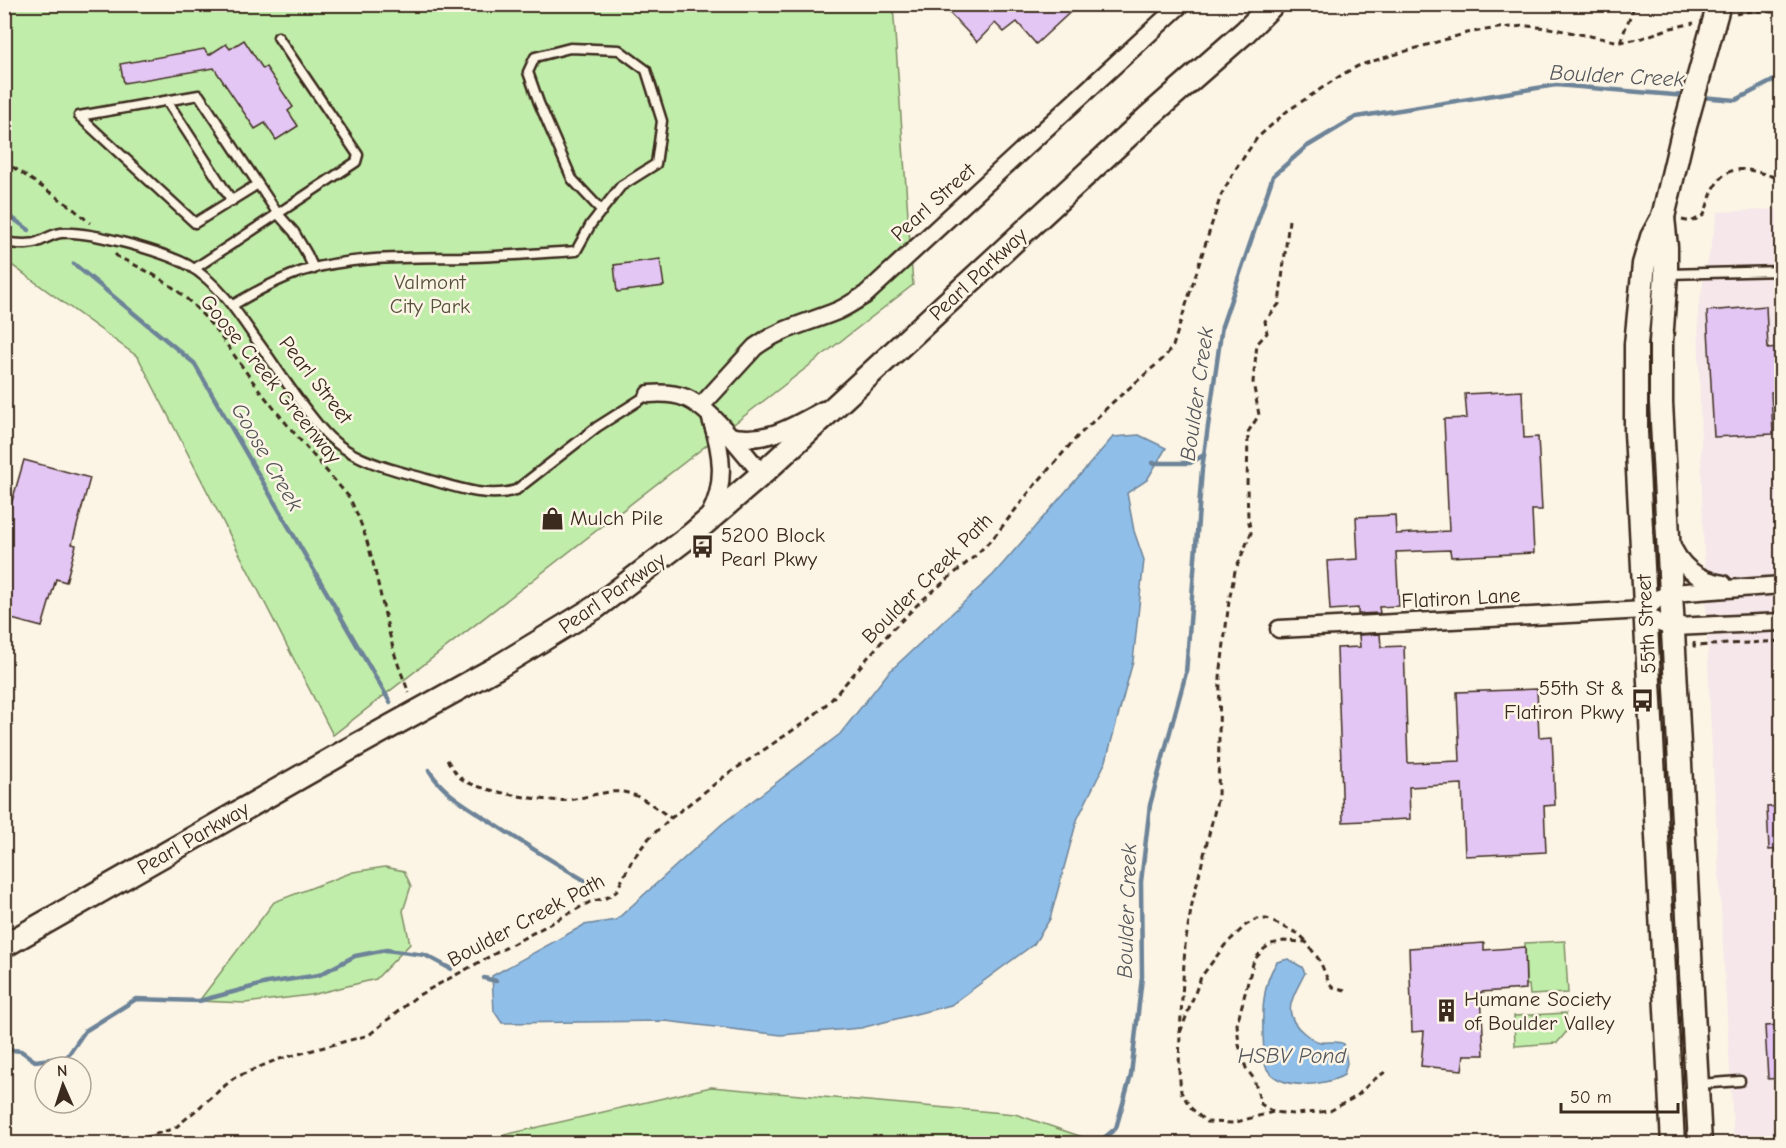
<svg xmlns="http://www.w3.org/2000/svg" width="1786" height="1148" font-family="'Comic Neue',sans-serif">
<rect width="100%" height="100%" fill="#fcf5e5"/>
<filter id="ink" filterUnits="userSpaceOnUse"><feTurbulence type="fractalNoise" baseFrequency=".0167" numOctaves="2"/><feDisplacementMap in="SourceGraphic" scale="12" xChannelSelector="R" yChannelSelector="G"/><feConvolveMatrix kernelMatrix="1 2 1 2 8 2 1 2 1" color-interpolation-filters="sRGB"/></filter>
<g filter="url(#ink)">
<!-- built -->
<path fill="#f5e7ea" d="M1781,209V1143H1734L1710,712L1702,494L1698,309L1718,212Z"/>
<!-- green -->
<g fill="#c1edaa" stroke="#7e8c64" stroke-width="1.5">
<path d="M5,5H893L913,285L333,735L138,357L5,260Z"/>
<path d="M385,867L404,871L411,886L403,911L410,944L376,979L311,995L245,1003L199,1001L274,902L353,872Z"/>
<path d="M1565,941L1568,993L1530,995L1529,985H1526L1525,943Z"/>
<path d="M1566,1013L1568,1030L1557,1043L1515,1046L1514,1016Z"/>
<path d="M711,1087L1015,1114L1100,1143H470Z"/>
</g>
<!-- water -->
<g fill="#8fbee9" stroke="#6d8398" stroke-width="1.5">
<path d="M1139,435L1166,448L1147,480L1127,493L1134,531L1144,560L1133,661L1106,761L1077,820L1050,919L1034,944L951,1005L861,1028L781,1035L665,1021L502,1023L494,1011L492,976L584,925L616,920L722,824L840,734L888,673L993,575L1113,437Z"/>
<path d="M1288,959L1302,967L1305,973C1294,995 1279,1013 1304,1033C1309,1037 1314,1041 1321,1042C1329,1043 1337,1040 1344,1044L1347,1063L1344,1075C1325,1086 1281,1091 1267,1069C1264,1065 1265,1057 1264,1052C1262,1023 1260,986 1277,962Z"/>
</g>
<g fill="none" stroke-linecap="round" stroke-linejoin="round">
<!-- stream -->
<g stroke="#6d8398" stroke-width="4.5">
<path d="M1701,97L1736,100L1782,76"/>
<path d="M4,212L29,230"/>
<path d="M74,264L194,363L390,702"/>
<path d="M1153,463H1190L1204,455"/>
<path d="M429,770C442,792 464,804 485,818C519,841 554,862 589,883"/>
<path d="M484,978L496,981"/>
<path d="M4,1049L21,1051L35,1061L67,1057L85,1031L136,999L199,1001L267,983L319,975L355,956L386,950L425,955L451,969"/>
<path d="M1097,1144L1116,1128L1131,1075L1142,977L1141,882L1150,805L1186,673L1202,469L1222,326L1273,176L1306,147L1356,117L1556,85L1686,96"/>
</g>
</g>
<!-- building -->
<g fill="#e4c6f4" stroke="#3b2a1e" stroke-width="1.5">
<path d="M941,4H1079L1036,44L1017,22L1004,32L995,23L977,42Z"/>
<path d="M244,40L263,69L266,67L293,107L288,111L298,126L276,140L265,123L255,129L214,68L124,83L120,64L204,49L209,55L226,44L230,49Z"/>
<path d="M660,259L664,286L617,292L614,265Z"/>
<path d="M1766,306L1768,349L1779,348L1781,392H1771L1773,434L1714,437L1707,311Z"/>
<path d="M1522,391L1524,438L1538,437L1542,510H1532L1534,553L1451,557L1450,550L1396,552L1399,606L1379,607L1380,613L1358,614V608L1330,610L1327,561L1358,559L1356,517L1395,515L1396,534L1449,531L1444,419L1467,418L1465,394Z"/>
<path d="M24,460L90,478L72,544L76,545L66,582L56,579L42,627L4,617V529Z"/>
<path d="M1380,634L1381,647L1404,646L1408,763L1460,761L1457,692L1537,689L1539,737L1552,736L1555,805L1544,806L1546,852L1465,856L1462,784L1409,787L1410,819L1343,822L1337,648L1360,647L1359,635Z"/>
<path d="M1782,806V849L1769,850L1767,807Z"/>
<path d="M1484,943V950L1525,947L1526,989L1481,992L1484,1055H1464L1462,1070L1421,1066L1424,1031L1412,1032L1409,948Z"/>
<path d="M1782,1025V1078L1768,1079L1765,1026Z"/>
</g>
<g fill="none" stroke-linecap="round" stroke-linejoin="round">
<defs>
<g id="service">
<path d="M167,101L232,201"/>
<path d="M258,184L195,223L79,116L199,95L278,214L294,232L307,254L314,269"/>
<path d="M4,242C16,244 30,246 40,241C47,238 53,234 61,233C88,230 164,252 188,265C217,282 236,310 255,338C273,362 289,388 308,412C316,422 324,434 335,442C361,463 395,470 427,479C455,487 487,499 516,490L597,427L649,394"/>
<path d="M194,269L356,162L358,155L278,37"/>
<path d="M1668,274L1782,271"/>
<path d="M233,305C255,292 278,279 303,271C356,255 416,258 471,257C506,256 541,253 576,251L591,224L621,186L656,164L662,121L646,70L619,50L570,48L535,57L528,72L539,103L572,179L602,211"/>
<path d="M1699,1084L1740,1081"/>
</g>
<g id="minor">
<path d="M649,394C662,393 674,393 686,398C712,409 743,452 762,474"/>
<path d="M701,406L755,347C781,328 808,323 837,311C847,307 856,300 865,295L1181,4"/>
<path d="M729,436C767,444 791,427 823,410"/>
<path d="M709,516C727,485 722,451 711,419"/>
<path d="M1670,541C1679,566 1697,580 1723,584"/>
<path d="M1645,610C1653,622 1660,624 1674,627L1782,622"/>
<path d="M1645,610L1657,599L1672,593L1782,585"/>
<path d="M1279,629L1645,610"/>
</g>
<g id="secondary">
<path d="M1663,217L1666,247V274L1661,342V403L1700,1144"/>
<path d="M4,946L346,751L496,668L596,607L691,535L762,474L1147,118L1245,32L1273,4"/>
<path d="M1673,1144L1636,432V344L1644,264L1652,237L1663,217L1682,137"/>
</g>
</defs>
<!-- service casing -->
<use href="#service" stroke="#3b2a1e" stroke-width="13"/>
<!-- minor casing -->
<use href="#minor" stroke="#3b2a1e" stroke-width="21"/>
<!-- secondary casing -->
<use href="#secondary" stroke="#3b2a1e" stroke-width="27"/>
<!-- path -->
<g stroke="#3b2a1e" stroke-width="3" stroke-dasharray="6 4.5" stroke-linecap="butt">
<path d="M1766,10L1767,4"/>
<path d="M1736,14C1753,10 1765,10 1782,14"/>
<path d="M1620,42L1635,4"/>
<path d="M4,161L70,206L90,223"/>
<path d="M1682,220L1691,222L1704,215C1708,204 1712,189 1719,180C1735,160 1761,174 1782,179"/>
<path d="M115,254L118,257C144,269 170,282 191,303C219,329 238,363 261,392C289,428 319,462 349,497C373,543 379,595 392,644C396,661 403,677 409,693"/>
<path d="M1694,642V646L1782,641"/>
<path d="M447,760C453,768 457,777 465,781C482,791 548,803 568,800C586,798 605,790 623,792C641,795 656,808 671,818"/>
<path d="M1345,990L1333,987L1329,983L1320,961L1306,942L1284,941L1271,944L1264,949L1254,960L1249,978L1237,1024L1239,1045L1246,1068L1254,1079L1261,1104L1273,1112L1294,1114L1330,1111L1357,1096L1372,1081L1385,1072"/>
<path d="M1180,1033L1185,945L1192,904L1218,797L1220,677L1229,601L1235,571L1251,533L1248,517L1247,487L1248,432L1259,415L1253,382L1257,344L1267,333L1265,321L1279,304L1289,220"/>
<path d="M1273,1112L1233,1123L1206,1122L1191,1108L1181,1092L1179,1069L1180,1033L1201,977L1225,945L1246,925L1257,919H1267L1299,934L1306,941"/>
<path d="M125,1144L175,1128L234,1078L276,1060L369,1035L417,996L590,902L606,898L616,892L632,860L649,838L671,818L725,776L811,718L832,699L890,632L920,602L975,556L994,537L1034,486L1077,437L1113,402L1164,358L1173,346L1221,195L1237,167L1257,138L1286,112L1343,74L1360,65L1467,33L1498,28L1527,26L1549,28L1620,42L1639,39L1671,28L1694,23"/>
</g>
<!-- service -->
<use href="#service" stroke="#fcf5e5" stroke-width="8"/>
<!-- minor -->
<use href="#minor" stroke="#fcf5e5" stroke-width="16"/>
<!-- secondary -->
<use href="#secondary" stroke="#fcf5e5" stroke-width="22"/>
<defs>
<path id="secondary-bridge" d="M1682,137L1719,4"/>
</defs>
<!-- secondary-bridge casing -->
<use href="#secondary-bridge" stroke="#3b2a1e" stroke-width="27" stroke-linecap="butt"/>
<!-- secondary-bridge -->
<use href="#secondary-bridge" stroke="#fcf5e5" stroke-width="22"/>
</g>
</g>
<!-- icons -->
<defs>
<symbol id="shop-bare" viewBox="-9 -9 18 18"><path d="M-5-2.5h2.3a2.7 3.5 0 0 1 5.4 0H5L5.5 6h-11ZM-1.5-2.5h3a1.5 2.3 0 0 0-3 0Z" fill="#3b2a1e" stroke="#fcf5e5" stroke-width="2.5" paint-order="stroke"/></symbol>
<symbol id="bus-bare" viewBox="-9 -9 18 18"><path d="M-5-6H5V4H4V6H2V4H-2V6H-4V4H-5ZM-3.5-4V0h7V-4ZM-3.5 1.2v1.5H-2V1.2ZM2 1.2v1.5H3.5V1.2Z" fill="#3b2a1e" stroke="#fcf5e5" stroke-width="2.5" paint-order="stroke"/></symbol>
<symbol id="building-bare" viewBox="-9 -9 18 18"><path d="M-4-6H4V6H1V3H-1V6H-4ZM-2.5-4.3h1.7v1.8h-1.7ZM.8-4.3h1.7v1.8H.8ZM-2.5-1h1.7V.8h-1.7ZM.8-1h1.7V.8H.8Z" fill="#3b2a1e" stroke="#fcf5e5" stroke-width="2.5" paint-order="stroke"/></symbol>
</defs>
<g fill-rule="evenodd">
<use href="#shop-bare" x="536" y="502" width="33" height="33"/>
<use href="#bus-bare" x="686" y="530" width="33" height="33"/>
<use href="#bus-bare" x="1626" y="684" width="33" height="33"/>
<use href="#building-bare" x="1430" y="994" width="33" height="33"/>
</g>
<g text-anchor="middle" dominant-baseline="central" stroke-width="5" stroke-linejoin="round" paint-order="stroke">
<!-- street labels -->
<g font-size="21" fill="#3b2a1e" stroke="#fcf5e5">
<text transform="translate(933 202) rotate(-42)">Pearl Street</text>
<text transform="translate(978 274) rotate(-43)">Pearl Parkway</text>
<text transform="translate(271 379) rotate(51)">Goose Creek Greenway</text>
<text transform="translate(316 380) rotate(52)">Pearl Street</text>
<text transform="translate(927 578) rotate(-45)">Boulder Creek Path</text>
<text transform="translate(612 593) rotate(-35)">Pearl Parkway</text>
<text transform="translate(1461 598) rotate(-3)">Flatiron Lane</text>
<text transform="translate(1646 624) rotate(-93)">55th Street</text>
<text transform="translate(193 838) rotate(-30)">Pearl Parkway</text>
<text transform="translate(526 920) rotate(-28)">Boulder Creek Path</text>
</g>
<!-- park labels -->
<g font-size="21" fill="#56513a" stroke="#fcf5e5">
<text x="430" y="282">Valmont<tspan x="430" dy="24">City Park</tspan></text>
</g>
<!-- poi labels -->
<g font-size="21" fill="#3b2a1e" stroke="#fcf5e5" text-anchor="start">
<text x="570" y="518">Mulch Pile</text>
<text x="721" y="535">5200 Block<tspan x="721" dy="24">Pearl Pkwy</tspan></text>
<text x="1624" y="688" text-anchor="end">55th St &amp;<tspan x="1624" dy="24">Flatiron Pkwy</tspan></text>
<text x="1464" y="999">Humane Society<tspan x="1464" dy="24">of Boulder Valley</tspan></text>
</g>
<!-- water labels -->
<g font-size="22" font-style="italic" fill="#54565b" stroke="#fcf5e5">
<text transform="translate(1617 76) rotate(3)">Boulder Creek</text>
<text transform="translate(1197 394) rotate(-82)">Boulder Creek</text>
<text transform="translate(267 457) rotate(60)">Goose Creek</text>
<text transform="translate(1127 911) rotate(-88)">Boulder Creek</text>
<text x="1292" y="1056">HSBV Pond</text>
</g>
</g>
<!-- margin -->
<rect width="1786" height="1148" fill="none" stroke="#fcf5e5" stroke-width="24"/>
<rect x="12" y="12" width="1762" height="1124" fill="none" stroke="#3b2a1e" stroke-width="2" filter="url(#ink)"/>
<!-- north arrow -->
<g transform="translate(63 1085) rotate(357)"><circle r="28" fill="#fcf5e5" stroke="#afa495" stroke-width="1.5"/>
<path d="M0-4.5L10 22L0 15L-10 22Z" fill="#3b2a1e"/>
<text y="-9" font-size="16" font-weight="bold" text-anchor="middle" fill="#3b2a1e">N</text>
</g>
<!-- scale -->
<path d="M1561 1103v9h117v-9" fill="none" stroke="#3b2a1e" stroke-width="3"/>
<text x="1570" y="1103" font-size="18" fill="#3b2a1e" stroke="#fcf5e5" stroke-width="4.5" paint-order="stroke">50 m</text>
</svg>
